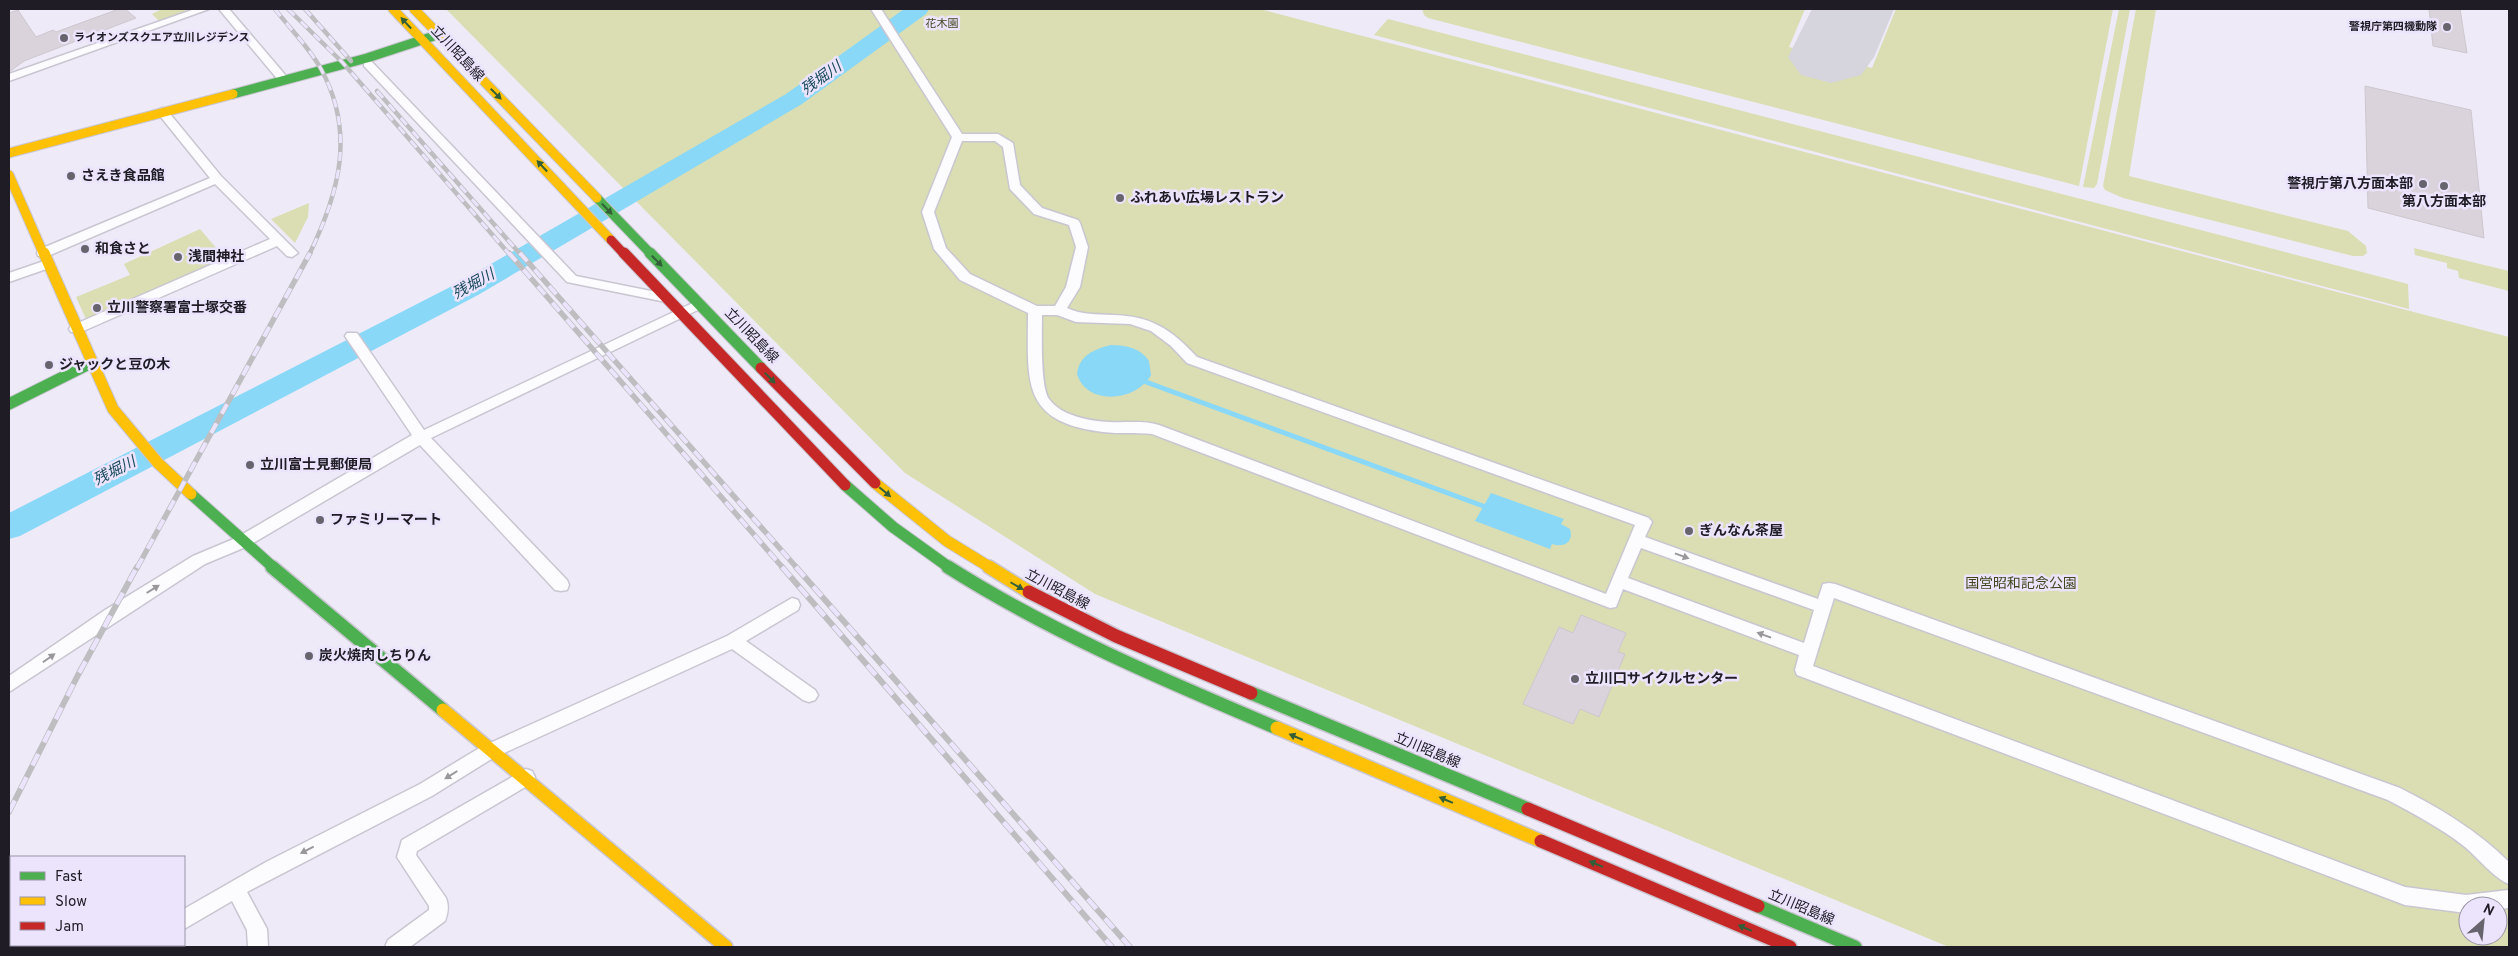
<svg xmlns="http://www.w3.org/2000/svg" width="2518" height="956" font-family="Overpass,'Noto Sans JP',sans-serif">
<rect width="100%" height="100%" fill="#eeeaf7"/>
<!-- green -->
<g fill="#dadeb2" fill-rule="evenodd">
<path d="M162,9H183L188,12L160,22L152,14Z"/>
<path d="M446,9H1260L2509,337V947H1949L1095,594L905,473ZM2468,906H2498V936H2468Z"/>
<path d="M1422,9H1805L1789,47L1872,68L1896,9H2113L2079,186L1428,18L1424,15Z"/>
<path d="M2119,9H2130L2097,184L2094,188L2083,187Z"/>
<path d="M2136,9H2156L2129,176L2348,231L2366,246L2367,253L2363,256H2353L2123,198L2105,190L2103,186Z"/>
<path d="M1388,19L2408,284L2409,309L1374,35Z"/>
<path d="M309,203L308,217L295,243L271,219Z"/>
<path d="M200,229L227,261L86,319L76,297L130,275L124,264Z"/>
<path d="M2414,248L2509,271V291L2459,278L2458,271L2447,268V263L2415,255Z"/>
</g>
<!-- water -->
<g fill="#89d8f8">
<path d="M1111,345C1127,345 1140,348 1149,361L1151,375C1137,401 1087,407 1077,374C1079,355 1095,349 1111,345Z"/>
<path d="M1491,493L1564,519L1561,524L1570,529C1574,542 1564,548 1552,544L1550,549L1475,521Z"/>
</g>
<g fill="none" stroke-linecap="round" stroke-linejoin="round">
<!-- stream -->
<path stroke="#89d8f8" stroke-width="5" d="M1146,382L1483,506"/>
<!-- river -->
<path fill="#89d8f8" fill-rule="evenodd" d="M904,9H929L926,14L802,104L478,295L20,536L9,539V513L458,283L786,94Z"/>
<!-- runway -->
<path fill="#d6d4dc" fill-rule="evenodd" d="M1812,9H1894L1874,57L1861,75L1831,83L1801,75L1788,57Z"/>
</g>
<!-- building -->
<g fill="#dad3dc" stroke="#cdc7cf">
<path d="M119,9H125L136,18L24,61L9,72V13L18,10L36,37L53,30L56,32Z"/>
<path d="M2429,9H2460L2467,53L2433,46Z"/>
<path d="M2365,86L2471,110L2484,238L2368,208Z"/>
<path d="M1581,615L1626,633L1618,652L1625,654L1599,717L1580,709L1573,724L1523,704L1559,627L1573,633Z"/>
</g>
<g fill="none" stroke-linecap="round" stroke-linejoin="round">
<defs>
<g id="street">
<path d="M195,9H209L9,81V74Z"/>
<path d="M219,9H229L287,77V81H279Z"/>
<path d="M871,9H881L962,134H998L1013,143L1020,185L1042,208L1078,220L1080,223L1088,247L1080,287L1067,308C1082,315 1096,314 1113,315C1151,316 1171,329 1197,357L1649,518L1652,522L1645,537L1818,599L1823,584L1829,583L1835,584L2400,788C2440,808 2478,831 2509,862V884C2495,879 2477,857 2465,847C2441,828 2414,814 2388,800L1834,598L1813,666L2405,887L2466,895L2509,890V908L2498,909V906H2468V913H2466L2405,905L1797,675L1795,670L1799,655L1623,589L1616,607L1610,608L1152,434C1136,432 1119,434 1103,432C1020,422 1028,381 1028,313L960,280L934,249L922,212L952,137ZM962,141H995L1003,147L1010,189L1034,214L1069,225L1076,247L1066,287L1055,306H1037L970,274L946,248L934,212ZM1042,315H1057L1076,322L1130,324L1151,331L1171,346L1187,363L1635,525L1606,594L1159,425C1143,420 1126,423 1109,422C1090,421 1061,416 1049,399C1040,386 1042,332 1042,315ZM1641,548L1814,610L1804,643L1628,578Z"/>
<path d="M368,61L372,62L576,276L666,294L673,298L671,301L666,302L567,282L364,66V62Z"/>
<path d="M162,108L166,109L221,176L298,253L292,257L287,256L277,246L81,332H71L69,329L71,326L270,239L215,184L48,256H38L37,253L38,250L210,178L156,111Z"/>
<path d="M47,260L52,261L53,264L52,267L9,282V273Z"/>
<path d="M699,300L706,304L704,307L431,438L567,580L569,585L567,590L561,591L555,590L420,445L248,546L205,564L9,692V676L105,610L193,556L236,538L412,435L347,339L345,336L347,333H357L424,430Z"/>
<path d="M792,598L798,600L800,605L798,610L746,641L815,690L818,695L815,700L809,702L803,700L732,649L493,758L432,796L247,892L267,929L268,947H248L247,930L232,901L184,929V909L266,862L420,784L481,747L727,636Z"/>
<path d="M526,769L532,771L535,777L532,783L417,851L416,855L446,898C449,906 448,913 445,921L410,947H385L388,940L429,910V906L397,857L402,840Z"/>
<path d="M133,945H156L155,947H132Z"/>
</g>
<g id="fast-far2">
<path d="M233,94L367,58L434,36"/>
<path d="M597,198L652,255"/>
</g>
<g id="fast-far1">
<path d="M650,253L761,368"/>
<path d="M9,404L91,363"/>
<path d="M845,485L893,527L950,568"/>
<path d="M191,494L274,568"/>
</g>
<g id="fast">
<path d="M272,567L443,710"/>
<path d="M948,567C1052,633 1164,680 1277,728"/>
<path d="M1251,693L1528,809"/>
<path d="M1758,906L1855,947"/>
</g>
<g id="slow-far2">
<path d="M393,9L611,240"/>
<path d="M414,9L597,198"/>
<path d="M9,153L233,94"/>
<path d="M9,175L44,255"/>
</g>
<g id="slow-far1">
<path d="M44,253L113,409L158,463L191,494"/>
<path d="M875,483L947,541L991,568"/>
</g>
<g id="slow">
<path d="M989,567L1029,592"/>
<path d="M443,710L726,947"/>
<path d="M1277,728L1541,841"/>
</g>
<path id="jam-far2" d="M611,240L625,255"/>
<g id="jam-far1">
<path d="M624,253L845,485"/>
<path d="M761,368L875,483"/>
</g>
<g id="jam">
<path d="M1029,592L1116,636L1251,693"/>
<path d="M1528,809L1758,906"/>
<path d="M1541,841L1790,947"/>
</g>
</defs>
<!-- street casing -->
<use href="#street" stroke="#c9c6d1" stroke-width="3"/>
<!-- fast-far2 casing -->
<use href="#fast-far2" stroke="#c9c6d1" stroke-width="11"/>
<!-- fast-far1 casing -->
<use href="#fast-far1" stroke="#c9c6d1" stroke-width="13"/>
<!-- fast casing -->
<use href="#fast" stroke="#c9c6d1" stroke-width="16"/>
<!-- slow-far2 casing -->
<use href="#slow-far2" stroke="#c9c6d1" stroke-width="11"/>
<!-- slow-far1 casing -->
<use href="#slow-far1" stroke="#c9c6d1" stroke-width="13"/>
<!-- slow casing -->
<use href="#slow" stroke="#c9c6d1" stroke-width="16"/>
<!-- jam-far2 casing -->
<use href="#jam-far2" stroke="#c9c6d1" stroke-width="11"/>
<!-- jam-far1 casing -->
<use href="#jam-far1" stroke="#c9c6d1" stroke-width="13"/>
<!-- jam casing -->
<use href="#jam" stroke="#c9c6d1" stroke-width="16"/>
<!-- street -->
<use href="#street" fill="#fcfcfe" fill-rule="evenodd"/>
<!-- fast-far2 -->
<use href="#fast-far2" stroke="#4caf50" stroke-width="9"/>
<!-- fast-far1 -->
<use href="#fast-far1" stroke="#4caf50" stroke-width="11"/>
<!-- fast -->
<use href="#fast" stroke="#4caf50" stroke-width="13"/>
<!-- slow-far2 -->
<use href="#slow-far2" stroke="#ffc107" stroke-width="9"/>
<!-- slow-far1 -->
<use href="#slow-far1" stroke="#ffc107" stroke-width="11"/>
<!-- slow -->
<use href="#slow" stroke="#ffc107" stroke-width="13"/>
<!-- jam-far2 -->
<use href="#jam-far2" stroke="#c62828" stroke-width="9"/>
<!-- jam-far1 -->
<use href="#jam-far1" stroke="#c62828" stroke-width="11"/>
<!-- jam -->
<use href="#jam" stroke="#c62828" stroke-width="13"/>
<defs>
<g id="rail-far2">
<path d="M275,9C290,29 309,47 321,69C356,133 339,193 309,255"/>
<path d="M288,9L343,63L510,255"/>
<path d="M305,9L351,61"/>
<path d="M377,91L521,255"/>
</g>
<g id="rail-far1">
<path d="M509,253L783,568"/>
<path d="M520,253L797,568"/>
<path d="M137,568L310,253"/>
</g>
<g id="rail">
<path d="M782,567L1112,947"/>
<path d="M796,567L1130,947"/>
<path d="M9,812L78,675L137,567"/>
</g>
</defs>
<!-- rail-far2 casing -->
<use href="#rail-far2" stroke="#bebec1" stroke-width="4.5"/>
<!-- rail-far1 casing -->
<use href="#rail-far1" stroke="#bebec1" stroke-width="5.5"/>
<!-- rail casing -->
<use href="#rail" stroke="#bebec1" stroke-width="6"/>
<!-- rail-far2 -->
<use href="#rail-far2" stroke="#ece4fd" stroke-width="3" stroke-dasharray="9" stroke-linecap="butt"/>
<!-- rail-far1 -->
<use href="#rail-far1" stroke="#ece4fd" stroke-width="4" stroke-dasharray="11" stroke-linecap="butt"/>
<!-- rail -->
<use href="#rail" stroke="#ece4fd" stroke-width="4.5" stroke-dasharray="13" stroke-linecap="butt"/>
</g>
<!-- one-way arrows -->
<defs><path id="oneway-solid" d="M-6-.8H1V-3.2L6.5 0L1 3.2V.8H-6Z" transform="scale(1.25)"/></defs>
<g fill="#335e38">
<use href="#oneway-solid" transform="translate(406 23) rotate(-133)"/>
<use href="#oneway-solid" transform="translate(496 94) rotate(45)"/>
<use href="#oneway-solid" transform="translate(542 166) rotate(-133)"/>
<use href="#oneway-solid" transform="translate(607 209) rotate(46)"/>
<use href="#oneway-solid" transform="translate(657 261) rotate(46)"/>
<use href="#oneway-solid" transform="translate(770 378) rotate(46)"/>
<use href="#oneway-solid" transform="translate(885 492) rotate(40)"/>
<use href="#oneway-solid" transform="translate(1017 586) rotate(30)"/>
<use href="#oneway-solid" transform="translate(1296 737) rotate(-157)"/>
<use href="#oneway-solid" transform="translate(1446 800) rotate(-157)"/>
<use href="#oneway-solid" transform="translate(1596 864) rotate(-157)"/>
<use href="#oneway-solid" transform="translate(1745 928) rotate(-157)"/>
</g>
<g fill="#99979c">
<use href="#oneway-solid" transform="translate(1682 556) rotate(20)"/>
<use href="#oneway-solid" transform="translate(153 589) rotate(-32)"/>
<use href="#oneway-solid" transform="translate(1764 635) rotate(-160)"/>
<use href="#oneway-solid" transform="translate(49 658) rotate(-35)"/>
<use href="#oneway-solid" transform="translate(451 775) rotate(148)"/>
<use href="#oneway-solid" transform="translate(307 850) rotate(153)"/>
</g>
<!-- markers -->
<g fill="#67646e" stroke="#ece4fd" stroke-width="2">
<circle cx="2447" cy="27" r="5"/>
<circle cx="64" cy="38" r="5"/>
<circle cx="71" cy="176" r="5"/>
<circle cx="2423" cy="184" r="5"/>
<circle cx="2444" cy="186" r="5"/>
<circle cx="1120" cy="198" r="5"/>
<circle cx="85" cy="249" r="5"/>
<circle cx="178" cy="257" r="5"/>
<circle cx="97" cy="308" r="5"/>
<circle cx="49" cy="365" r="5"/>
<circle cx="250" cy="465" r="5"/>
<circle cx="320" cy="520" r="5"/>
<circle cx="1689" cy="531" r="5"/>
<circle cx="309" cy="656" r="5"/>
<circle cx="1575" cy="679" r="5"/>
</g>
<g text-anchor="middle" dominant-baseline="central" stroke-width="5" stroke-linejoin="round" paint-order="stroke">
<!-- far-park labels -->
<g font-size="11" fill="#424720" stroke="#ece4fd">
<text x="942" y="24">花木園</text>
</g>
<!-- far-poi labels -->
<g font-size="11" font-weight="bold" fill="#1f1c25" stroke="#ece4fd" text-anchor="end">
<text x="2437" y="27">警視庁第四機動隊</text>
<text x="74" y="38" text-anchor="start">ライオンズスクエア立川レジデンス</text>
</g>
<!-- street labels -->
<g font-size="14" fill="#1f1c25" stroke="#ece4fd">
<text transform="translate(457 54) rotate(47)">立川昭島線</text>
<text transform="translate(751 336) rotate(46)">立川昭島線</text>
<text transform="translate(1057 590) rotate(28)">立川昭島線</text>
<text transform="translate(1427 751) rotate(23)">立川昭島線</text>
<text transform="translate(1801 908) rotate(23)">立川昭島線</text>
</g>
<!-- poi labels -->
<g font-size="14" font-weight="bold" fill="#1f1c25" stroke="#ece4fd" text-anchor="start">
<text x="81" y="176">さえき食品館</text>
<text x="2413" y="184" text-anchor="end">警視庁第八方面本部</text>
<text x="1130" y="198">ふれあい広場レストラン</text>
<text x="2444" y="202" text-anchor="middle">第八方面本部</text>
<text x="95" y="249">和食さと</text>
<text x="188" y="257">浅間神社</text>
<text x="107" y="308">立川警察署富士塚交番</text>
<text x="59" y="365">ジャックと豆の木</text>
<text x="260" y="465">立川富士見郵便局</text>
<text x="330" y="520">ファミリーマート</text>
<text x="1699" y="531">ぎんなん茶屋</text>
<text x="319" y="656">炭火焼肉しちりん</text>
<text x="1585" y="679">立川口サイクルセンター</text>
</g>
<!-- park labels -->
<g font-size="14" fill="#424720" stroke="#ece4fd">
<text x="2021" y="584">国営昭和記念公園</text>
</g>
<!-- water labels -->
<g font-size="15" font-style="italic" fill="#1a4b5c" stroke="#ece4fd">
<text transform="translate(822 79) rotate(-36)">残堀川</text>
<text transform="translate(474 285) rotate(-29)">残堀川</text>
<text transform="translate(115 472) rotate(-27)">残堀川</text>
</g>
</g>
<!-- border -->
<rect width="2518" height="956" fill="none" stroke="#1f1c25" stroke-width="20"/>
<!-- legend -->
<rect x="10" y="856" width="175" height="90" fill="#ece4fd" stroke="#9a94a7"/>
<rect x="20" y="872" width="25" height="8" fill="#4caf50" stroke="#9a94a7"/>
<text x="55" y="881" font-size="15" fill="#1f1c25">Fast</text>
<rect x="20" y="897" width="25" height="8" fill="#ffc107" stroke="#9a94a7"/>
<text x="55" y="906" font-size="15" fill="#1f1c25">Slow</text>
<rect x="20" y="922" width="25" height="8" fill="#c62828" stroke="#9a94a7"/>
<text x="55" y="931" font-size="15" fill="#1f1c25">Jam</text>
<!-- north arrow -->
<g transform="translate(2483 921) rotate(27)"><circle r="24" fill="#ece4fd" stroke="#9a94a7"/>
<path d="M0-4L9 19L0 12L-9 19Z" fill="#67646e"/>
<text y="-8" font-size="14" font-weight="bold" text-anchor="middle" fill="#1f1c25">N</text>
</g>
</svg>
